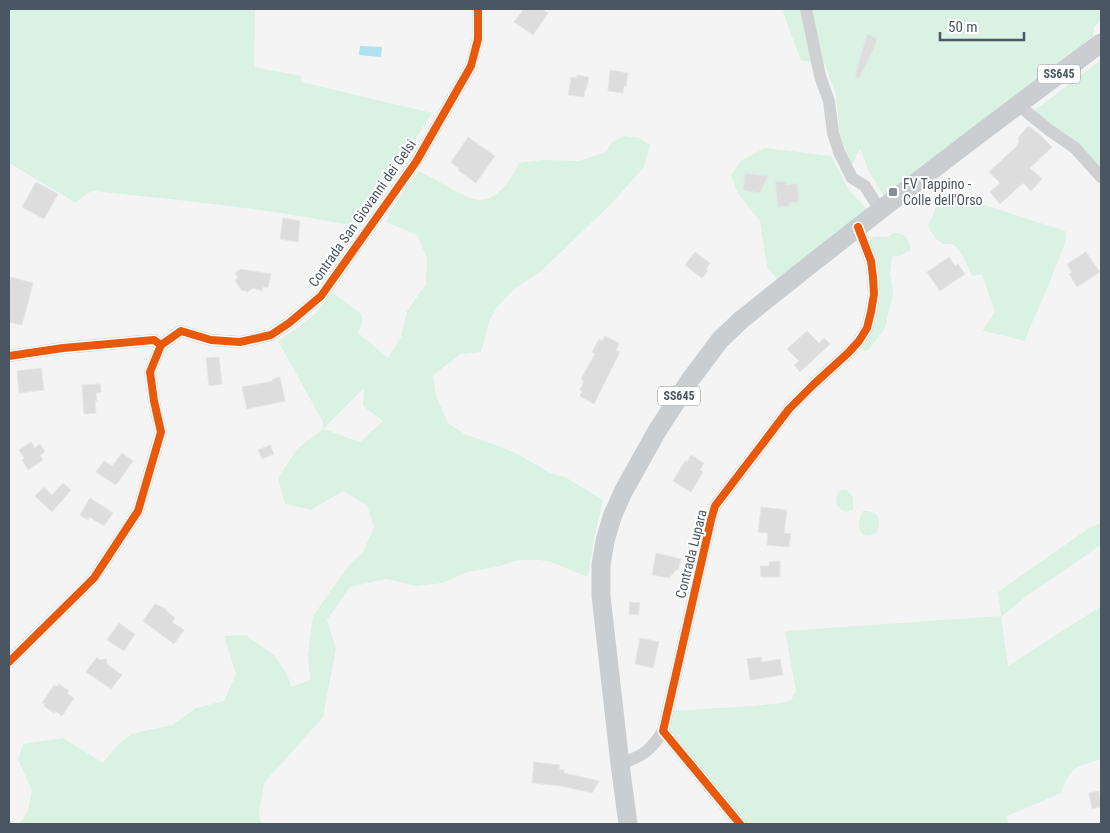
<svg xmlns="http://www.w3.org/2000/svg" width="1110" height="833" font-family="'Roboto Condensed',sans-serif">
<rect width="100%" height="100%" fill="#f4f4f4"/>
<!-- green -->
<g fill="#d9f2e3" fill-rule="evenodd">
<path d="M9,9H255L254,67L301,76V82L432,113L360,227C272,209 182,200 93,191C86,193 82,197 76,203L9,163Z"/>
<path d="M783,9H1101V21L1094,27L1093,36L1056,66L884,196L869,172L860,148L852,165L840,137L836,95L824,62L801,61L784,15Z"/>
<path d="M1101,60V171L1057,129L1034,111Z"/>
<path d="M624,136L640,138L650,145L644,167L611,204L540,272L515,288L497,307L490,319L481,352L461,354L433,375L436,396L448,423L466,435L499,446L521,456L550,473L565,477L603,500L595,535L588,577L551,562L540,560H519L496,567L467,572L443,583L416,586L386,579L350,587L327,620L336,648L323,717L264,783L259,813L261,824H19L28,811L32,790L18,760L23,744L63,738L103,763L115,748L131,734L172,725L196,708L224,701L236,674L224,636L246,635L275,656L287,674L291,687L310,680L308,655L313,616L348,566L363,552L374,527L367,505L343,491L311,510L285,504L278,478L297,449L323,429V422L278,341L299,327L316,313L332,292L360,313L363,319L358,333L388,358L401,337L407,311L426,284L427,258L417,235L386,222C395,202 405,188 419,171C431,177 467,199 478,200C499,201 512,178 519,163L543,160L579,161L606,152L612,142ZM364,388L363,406L383,421L360,442L323,429Z"/>
<path d="M765,148L831,156L849,190L867,209L779,281L767,267L760,221L738,194L731,175L742,160Z"/>
<path d="M941,191L1065,231L1066,237L1064,246L1044,296L1030,327L1025,341L985,331L982,332L995,312L982,274L972,276C969,269 961,250 955,246C952,243 947,243 943,244L936,239L928,226C932,217 939,207 934,198Z"/>
<path d="M893,233C907,233 908,239 911,250L899,256H892L890,273L893,293L885,328L869,349L864,351L860,347L871,331L875,322L878,308L869,241L873,237C883,235 884,241 893,233Z"/>
<path d="M842,490H847L853,497V509C846,514 841,511 836,504C836,498 836,493 842,490Z"/>
<path d="M863,511C878,510 882,519 877,532C859,543 855,525 863,511Z"/>
<path d="M1101,523V545L1028,595L1001,617L1008,666L1100,607L1101,612V759C1075,767 1071,766 1061,793L1007,816L1008,824H747L737,814L674,737L669,728L671,711L753,706L781,703L791,700L796,691L785,631L1001,616L998,592L1089,528Z"/>
</g>
<!-- water -->
<path fill="#aee2f0" d="M360,46L382,47L381,57L359,55Z"/>
<!-- building -->
<g fill="#ddddde" stroke="#e5e6e7">
<path d="M524,9H542L548,13L533,35L514,22Z"/>
<path d="M867,34L877,38L875,46L859,78L855,76Z"/>
<path d="M610,70L628,73L626,86H624L623,93L608,91Z"/>
<path d="M577,75L589,77L586,90H585L584,97L568,95L571,77L577,78Z"/>
<path d="M1028,126L1039,134L1052,147L1030,168L1042,179L1031,191L1023,183L1000,204L990,192L1000,183L989,172L1017,146L1019,141L1018,138Z"/>
<path d="M468,137L495,156L476,183L458,170L459,168L451,162Z"/>
<path d="M745,173L768,176L760,193L743,190Z"/>
<path d="M785,181L787,185L797,183L799,202L789,203V206L778,207L775,182Z"/>
<path d="M36,182L58,194L44,219L22,207Z"/>
<path d="M283,218L300,221L298,242L280,239Z"/>
<path d="M695,252L710,263L706,269L708,271L702,278L685,265Z"/>
<path d="M1086,252L1100,272L1077,287L1069,274L1072,272L1067,264Z"/>
<path d="M949,257L955,266L958,264L965,274L940,291L927,272Z"/>
<path d="M240,269L265,273L271,274L268,288L263,287L262,291L253,288L247,292L245,290L242,291L235,280L238,277L235,273Z"/>
<path d="M11,277L33,283L22,325L9,322V285Z"/>
<path d="M807,331L819,343L824,338L830,344L800,372L794,365L799,361L787,349Z"/>
<path d="M605,336L619,343L616,350L620,352L594,404L580,396L582,391L580,390L584,381L581,379L595,354L592,352L599,339L602,341Z"/>
<path d="M219,357L222,384L209,386L206,358Z"/>
<path d="M41,368L44,390L19,393L17,371Z"/>
<path d="M280,377L285,401L247,409L242,387L273,381L272,379Z"/>
<path d="M100,384L101,392L96,393L97,401H95L96,413L84,414L82,385Z"/>
<path d="M31,442L35,448L40,444L45,452L40,455L43,460L28,470L22,460L24,458L19,450Z"/>
<path d="M270,445L274,454L262,459L258,450Z"/>
<path d="M122,453L133,461L116,485L96,472L104,461L112,466Z"/>
<path d="M691,455L704,463L700,470L703,472L691,492L673,481L685,461L687,462Z"/>
<path d="M63,483L71,490L52,512L35,496L44,487L52,495Z"/>
<path d="M90,498L113,513L104,526L89,517L88,520L80,515Z"/>
<path d="M761,507L787,510L784,533L791,534L789,547L767,545L768,533L758,532Z"/>
<path d="M656,553L681,559L678,570H676L669,578L652,575Z"/>
<path d="M780,561V577H761L760,566H769V562Z"/>
<path d="M630,602L640,603L638,615L629,614Z"/>
<path d="M155,604L166,609V611L175,618L172,622L184,630L174,644L143,621Z"/>
<path d="M119,623L135,634L124,651L107,640Z"/>
<path d="M640,638L659,642L653,668L635,664Z"/>
<path d="M97,657L100,660L106,659L107,664L122,675L111,689L86,672Z"/>
<path d="M761,657L762,662L780,659L783,675L750,680L747,659Z"/>
<path d="M59,684L69,691L67,693L74,698L62,716L55,711L54,713L44,706L45,704L42,703L54,685L57,687Z"/>
<path d="M534,762L560,765L559,770H564V773L599,781L592,793L562,786L532,783Z"/>
<path d="M1099,791L1101,807L1092,809L1089,793Z"/>
</g>
<g fill="none" stroke-linecap="round" stroke-linejoin="round">
<!-- street -->
<g stroke="#ced0d2" stroke-width="12">
<path d="M806,9L820,76L829,101L833,133L839,152L852,178L865,186L880,210"/>
<path d="M1017,104L1049,130L1075,148L1101,177"/>
<path d="M9,356L63,348L154,340L161,345L181,331L211,340L240,342L271,335L289,323L321,296L416,162L471,66L478,39V9"/>
<path d="M9,662L94,578L138,511L161,432L154,401L150,372L161,345"/>
<path d="M620,764C642,756 650,752 663,731"/>
<path d="M740,824L663,731L711,520L715,506L789,409L814,384L848,353L859,341L867,328L871,312L874,294L873,277L871,261L858,227"/>
</g>
<!-- primary -->
<path stroke="#caced1" stroke-width="19" d="M628,824L620,764L601,596V565L605,541L612,517L623,492L657,431L690,380L720,340L741,320C859,225 979,133 1101,43"/>
<defs>
<g id="cycleway">
<path d="M9,356L63,348L154,340L161,345L181,331L211,340L240,342L271,335L289,323L321,296L416,162L471,66L478,39V9"/>
<path d="M9,662L94,578L138,511L161,432L154,401L150,372L161,345"/>
<path d="M740,824L663,731L711,520L715,506L789,409L814,384L848,353L859,341L867,328L871,312L874,294L873,277L871,261L858,227"/>
</g>
</defs>
<!-- cycleway casing -->
<use href="#cycleway" stroke="#fff" stroke-width="11"/>
<!-- cycleway -->
<use href="#cycleway" stroke="#e8590c" stroke-width="8"/>
</g>
<!-- markers -->
<rect fill="#868d94" stroke="#fff" stroke-width="2" x="888" y="187" width="10" height="10" rx="2.5"/>
<g text-anchor="middle" dominant-baseline="central" stroke-width="4" stroke-linejoin="round" paint-order="stroke">
<!-- shield labels -->
<g fill="#fff" stroke="#808990" stroke-width="1">
<rect x="1038" y="64.5" width="42" height="19" rx="4"/>
<rect x="658" y="386.5" width="42" height="19" rx="4"/>
</g>
<g font-size="12" font-weight="bold" fill="#4a5661">
<text x="1059" y="74">SS645</text>
<text x="679" y="396">SS645</text>
</g>
<!-- poi labels -->
<g font-size="14" fill="#4a5661" stroke="#fff" text-anchor="start">
<text x="903" y="184">FV Tappino -<tspan x="903" dy="16">Colle dell'Orso</tspan></text>
</g>
<!-- street labels -->
<g font-size="14" fill="#4a5661" stroke="#fff">
<text transform="translate(362 213) rotate(-55)">Contrada San Giovanni dei Gelsi</text>
<text transform="translate(691 554) rotate(-76)">Contrada Lupara</text>
</g>
</g>
<!-- border -->
<rect width="1110" height="833" fill="none" stroke="#4a5661" stroke-width="20"/>
<!-- scale -->
<path d="M940 32v8h84v-8" fill="none" stroke="#4a5661" stroke-width="2.5"/>
<text x="948" y="32" font-size="15" fill="#4a5661" stroke="#ffffff" stroke-width="4" paint-order="stroke">50 m</text>
</svg>
